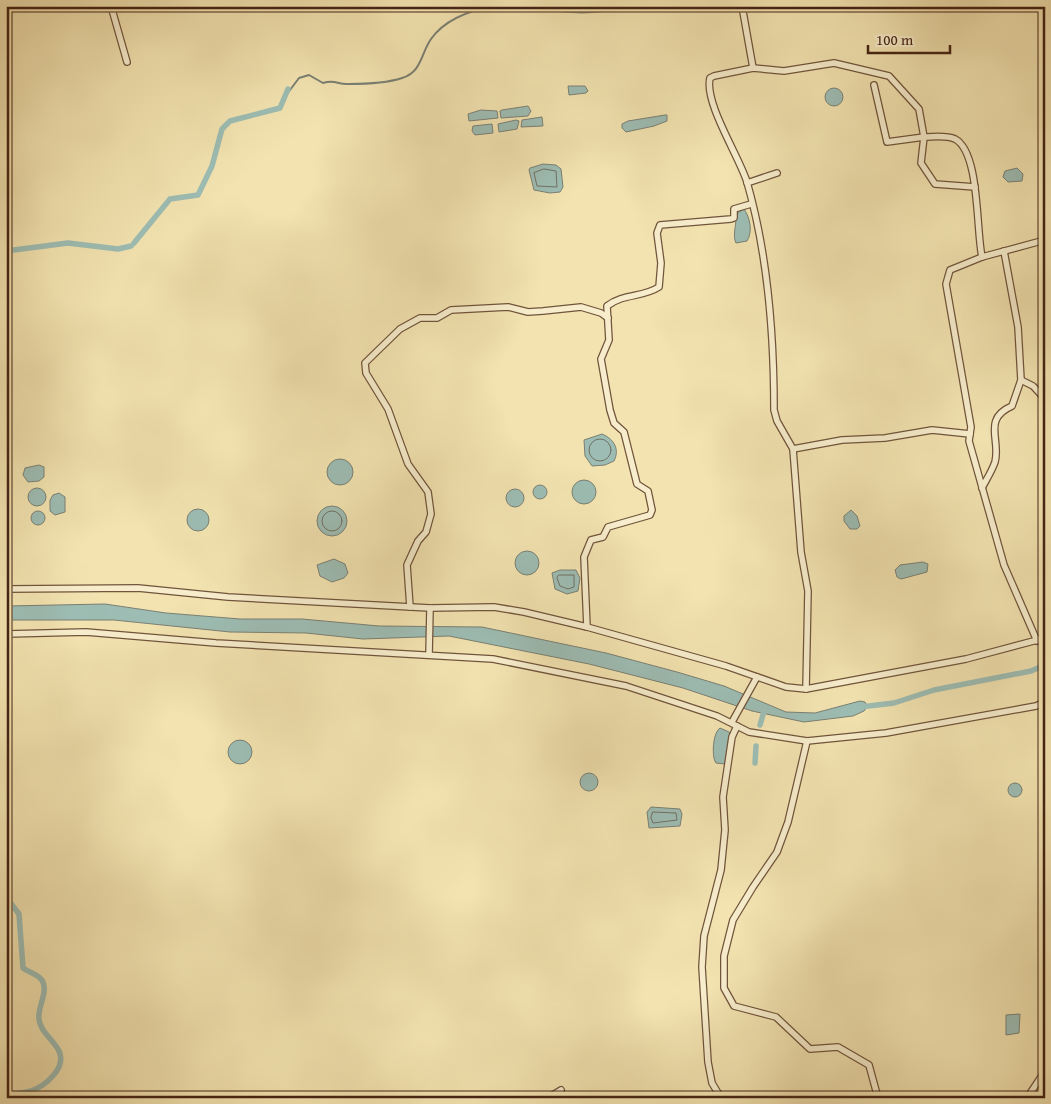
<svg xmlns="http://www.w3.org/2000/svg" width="1051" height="1104" font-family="'Gentium Book Plus',serif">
<rect width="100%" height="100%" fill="#f2e3b0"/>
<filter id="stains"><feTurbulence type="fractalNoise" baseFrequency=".004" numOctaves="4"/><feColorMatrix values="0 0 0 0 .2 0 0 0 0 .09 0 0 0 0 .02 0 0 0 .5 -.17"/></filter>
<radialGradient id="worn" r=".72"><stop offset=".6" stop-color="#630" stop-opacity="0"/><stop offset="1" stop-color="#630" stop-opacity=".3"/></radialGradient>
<!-- water -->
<g fill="#9dbdb4" stroke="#7a8074">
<path d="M568,86H585L588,91L586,93L569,95Z"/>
<circle cx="834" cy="97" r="9"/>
<path d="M528,106L531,111L528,116L501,118L500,111L502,110Z"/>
<path d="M481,110L497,111L498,118L469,121L468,114Z"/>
<path d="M665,115H667V121L654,126L626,132L622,128V124L628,121Z"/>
<path d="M542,117L543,126L521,127L522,120Z"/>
<path d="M516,120L519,121L517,129L499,132L498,124Z"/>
<path d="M492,124L493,133L475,135L472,131L473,126Z"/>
<path d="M543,164L556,165L561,169L563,187L560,192L550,193L534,190L529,170L530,168Z"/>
<path d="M1017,168L1023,174L1022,181L1008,182L1003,177L1005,171Z"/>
<path d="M744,209C750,217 753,232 747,241L736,243C732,235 737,224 736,214Z"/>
<path d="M602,434C614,439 620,449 614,461L605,465L592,466L585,456L584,440Z"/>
<circle cx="340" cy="472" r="13"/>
<path d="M39,465L44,467V477L39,481L28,482L23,475L25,468Z"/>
<circle cx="584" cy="492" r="12"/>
<circle cx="540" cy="492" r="7"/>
<circle cx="37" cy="497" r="9"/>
<circle cx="515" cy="498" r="9"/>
<path d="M59,493L65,497V512L55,515L50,511V500L53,495Z"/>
<circle cx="332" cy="521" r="15"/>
<circle cx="198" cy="520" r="11"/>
<path d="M851,510L857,516L860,526L857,529H850L844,521V516Z"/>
<circle cx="38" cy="518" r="7"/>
<circle cx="527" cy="563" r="12"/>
<path d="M334,559L345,564L348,573L344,578L332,582L320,576L317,565Z"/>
<path d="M923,562L928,564L927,572L901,579L897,577L895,570L900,565Z"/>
<path d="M576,570L580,578L578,591L567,594L555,589L552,573L560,570Z"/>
<path d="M105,604L166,613L240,619H302L379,626L482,627L606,653L677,672L724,686L786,712L815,713L860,701L865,702L867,707L864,711L853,716L804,722L752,711L683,688L589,664L449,636L363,639L306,633L230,632L114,620H6V606Z"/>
<path d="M720,728L729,732L731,737L725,764L716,763C711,757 713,732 720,728Z"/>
<circle cx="240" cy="752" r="12"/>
<circle cx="589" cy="782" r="9"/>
<circle cx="1015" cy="790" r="7"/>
<path d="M651,807L680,809L682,814L680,826L649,828L647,812Z"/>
<path d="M1020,1014L1019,1033L1006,1035V1015Z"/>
</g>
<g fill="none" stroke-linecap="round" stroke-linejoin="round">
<!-- shore -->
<g stroke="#717064" stroke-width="1">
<path d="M544,169L556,171L557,187L537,186L534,173Z"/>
<circle cx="600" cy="450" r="11"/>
<circle cx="332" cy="521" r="10"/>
<path d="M559,575H574V587L568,589L560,586L557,578Z"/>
<path d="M653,812L676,813L677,820L653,823L651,818Z"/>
</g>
<!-- stream -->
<g stroke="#7a8074" stroke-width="2">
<path d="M528,6C561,13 594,16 626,6"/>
<path d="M287,94L299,78L309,75L323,83C336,79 337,85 349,84C365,84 387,83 402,78C422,72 421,53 431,39C446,18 471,10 495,6"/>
</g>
<!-- canal -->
<g stroke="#9dbdb4" stroke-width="5.5">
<path d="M134,243L170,199L198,195L212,166L222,129L230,121L280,108L288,89"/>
<path d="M6,251L68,243L118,249L131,246"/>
<path d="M860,707L894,703L934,690L1031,671L1045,665"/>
<path d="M760,725L765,708"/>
<path d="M755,763L756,746"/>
<path d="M6,897L19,914L23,968C28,972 35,973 40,978C51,989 37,1006 39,1019C40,1032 54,1040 59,1051C67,1068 45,1086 31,1091C24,1093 18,1093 12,1095L10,1098"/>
</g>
<defs>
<g id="minor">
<path d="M111,6L127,62"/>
<path d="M742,6L753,68"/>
<path d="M874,85L887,142L924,137L921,163L935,184L975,187"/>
<path d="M747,183L777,173"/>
<path d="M1021,380L1033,386L1045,399"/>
<path d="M793,449L842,440L885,438L932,430L970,434"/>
<path d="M982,488C986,480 992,471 995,462C1001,440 982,419 1012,406L1021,380L1018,327L1004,251"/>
<path d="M6,589L138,588L228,597L430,608L494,607L524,612L587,627L726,666L786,687L806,689L966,659L1045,638"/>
<path d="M410,607L407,565L418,541L426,532L431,514L428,492L408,464L388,409L366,373L365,363L400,329L420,318H437L451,310L508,307L528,312L543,311L581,307L601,313L608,318"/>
<path d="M587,627L584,557L591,540L603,537L608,527L650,515L652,510L648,491L637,484L624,432L614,423L610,410L601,359L609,340L607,306C624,293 642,298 659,287L661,263L657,233L660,225L731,219L734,218V209L751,204"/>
<path d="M6,634L86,632L216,643L493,659L626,686L717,716L749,732L807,741L886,733L1036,706L1045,702"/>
<path d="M1037,641L1004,565L969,441L971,427L946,284L950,270L982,257L1045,240"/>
<path d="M429,655L430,608"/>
<path d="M806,689L808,591L801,552L793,449L777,421L774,410C774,334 768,255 747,182C739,156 704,103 710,78L714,76L753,68L784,71L834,63L889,76L919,109L924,137C934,137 946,135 955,139C980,152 976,230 982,257"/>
<path d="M732,722L757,677"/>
<path d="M807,741L788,822L777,852L753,887L733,920L724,956V988L734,1006L776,1017L810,1049L838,1047L869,1065L878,1098"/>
<path d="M548,1098L561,1090"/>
<path d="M721,1098L712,1083L708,1062L702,967L704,936L721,870L725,830L723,797L732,737L737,726"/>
<path d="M1027,1098L1045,1071"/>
</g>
</defs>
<!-- minor casing -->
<use href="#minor" stroke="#70543b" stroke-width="8"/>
<!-- minor -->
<use href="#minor" stroke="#f7edcc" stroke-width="5.5"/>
</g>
<!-- margin -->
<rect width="1051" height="1104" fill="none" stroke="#f2e3b0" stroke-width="25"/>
<rect x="8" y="8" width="1036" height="1089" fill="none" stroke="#452414" stroke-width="2.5"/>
<rect x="12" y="12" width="1026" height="1079" fill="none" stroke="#452414"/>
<!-- scale -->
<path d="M868 45v8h82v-8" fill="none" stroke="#452414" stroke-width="2.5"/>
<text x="876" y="45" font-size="15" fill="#452414" stroke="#f7edcc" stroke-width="4" paint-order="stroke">100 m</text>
<rect width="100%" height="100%" filter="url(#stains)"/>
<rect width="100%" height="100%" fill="url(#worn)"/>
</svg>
